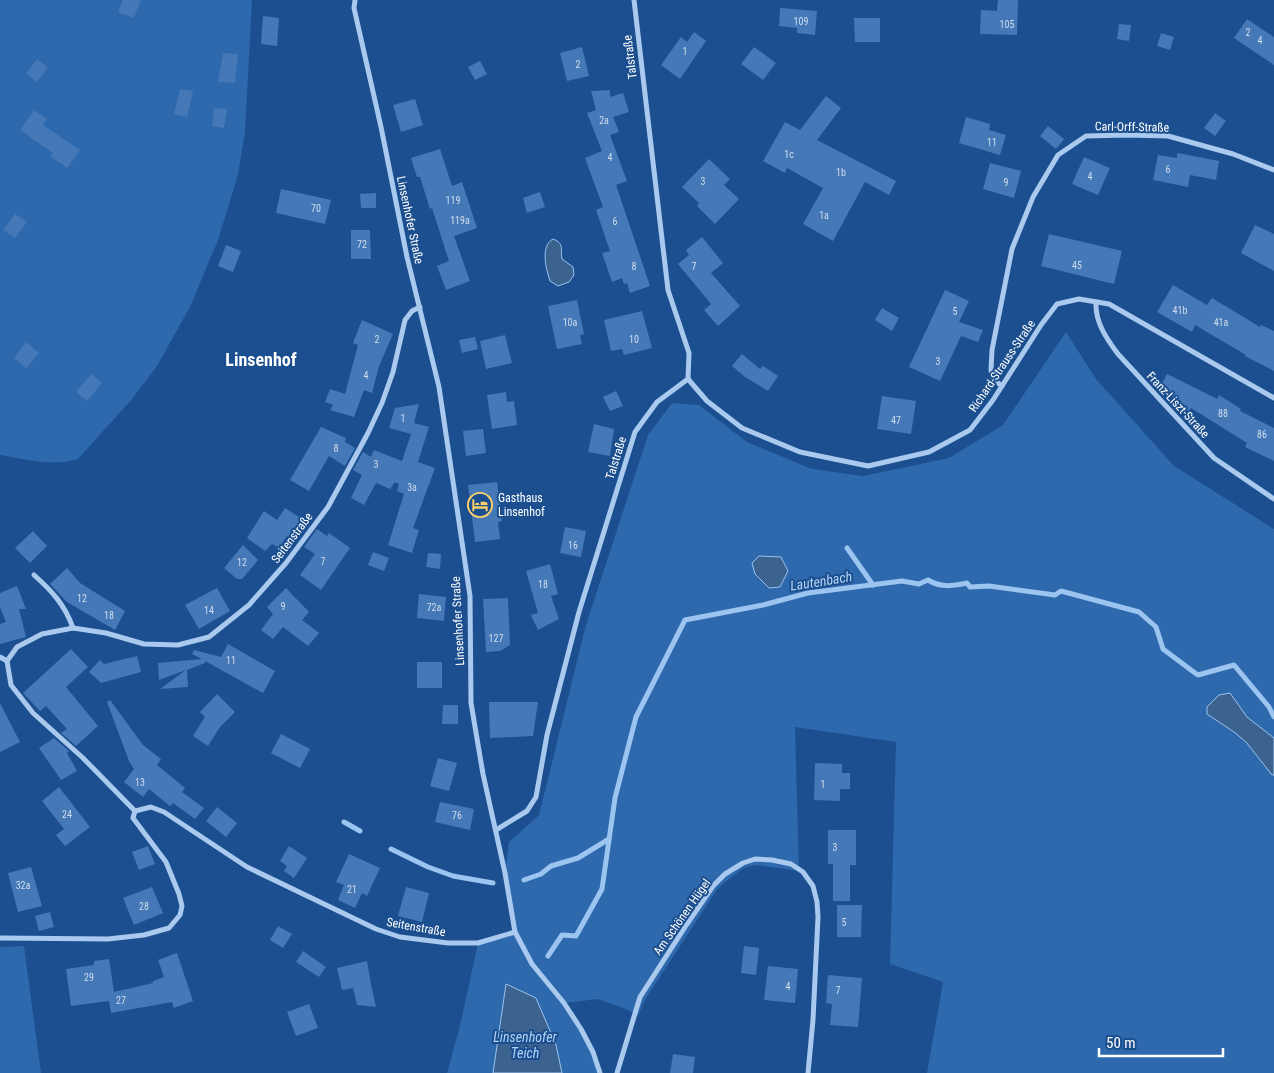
<svg xmlns="http://www.w3.org/2000/svg" width="1274" height="1073" font-family="'Roboto Condensed',sans-serif">
<rect width="100%" height="100%" fill="#1b4f8f"/>
<!-- green -->
<g fill="#2e69ad">
<path d="M0,0H252L245,132L238,175L218,240L190,307L157,366L132,399L78,459C52,467 26,459 0,455Z"/>
<path d="M1066,332L1096,379L1174,466L1274,529V1073H927L943,982L890,964L896,742L795,727L799,871L756,865L744,868L730,878L718,888L646,998L638,1016L628,1010L598,999L565,1003L581,1029L600,1073H562L556,1045L506,985L493,1073H447L460,1026L478,943L514,931L505,873L509,842L539,815L586,625L648,435L672,403L699,405L747,442L812,469L863,476L949,458L1003,425Z"/>
<path d="M24,946L41,1073H0V947Z"/>
</g>
<!-- water -->
<g fill="#3c6290" stroke="#9cc4f0">
<path d="M553,239C565,244 560,248 562,259L573,267L574,275L569,282L558,286L550,281C546,269 540,246 553,239Z"/>
<path d="M759,556L781,557L788,571L780,587L769,588L755,574L752,563Z"/>
<path d="M1230,693L1247,717L1274,738V775H1272L1246,742L1234,732L1207,714V707L1219,695Z"/>
<path d="M506,984L536,998L556,1045L562,1073H493Z"/>
</g>
<g fill="none" stroke-linecap="round" stroke-linejoin="round">
<!-- stream -->
<g stroke="#9cc4f0" stroke-width="5">
<path d="M847,548L873,585"/>
<path d="M344,822L360,831"/>
<path d="M391,849L428,867L453,876L493,883"/>
<path d="M524,880L541,874L551,866L578,858L609,839"/>
<path d="M548,956L562,935L576,936L602,889L615,798L636,717L685,620L763,605L808,593L902,581L919,584L928,580C941,588 952,586 967,583L970,587L989,586L1055,595L1061,591L1139,612L1156,627L1163,649L1195,673L1198,675L1234,665L1269,707L1274,717"/>
</g>
</g>
<!-- building -->
<g fill="#4478b7">
<path d="M123,0H141L134,18L118,12Z"/>
<path d="M998,0H1018L1017,35L980,34L981,10L997,11Z"/>
<path d="M780,8L817,11L815,35L797,33V28L779,26Z"/>
<path d="M263,16L279,18L277,46L261,44Z"/>
<path d="M854,18H880V42H855Z"/>
<path d="M1247,19L1274,37V65L1234,38Z"/>
<path d="M1119,24L1131,25L1129,41L1117,39Z"/>
<path d="M694,32L706,41L680,79L661,65L681,37L687,42Z"/>
<path d="M1161,33L1174,37L1170,50L1157,46Z"/>
<path d="M582,47L589,76L567,81L560,53Z"/>
<path d="M754,47L776,63L763,80L741,64Z"/>
<path d="M223,53L238,54L235,83L218,82Z"/>
<path d="M37,59L48,67L37,82L26,74Z"/>
<path d="M480,61L487,74L475,80L468,67Z"/>
<path d="M180,89L193,91L187,117L174,114Z"/>
<path d="M610,90V97L623,93L629,112L613,117L619,132L610,135L627,181L616,185L650,286L630,293L627,283L624,284L622,278L612,282L602,253L610,251L596,210L603,207L585,158L602,151L587,113L596,110L591,91Z"/>
<path d="M826,96L841,108L817,140L896,181L889,195L865,182L833,241L803,224L823,188L787,168L785,173L763,161L785,122L800,130Z"/>
<path d="M415,99L423,125L401,132L393,105Z"/>
<path d="M214,108L227,109L224,128L212,126Z"/>
<path d="M34,110L47,119L43,125L80,150L67,168L50,156L53,153L20,130Z"/>
<path d="M1215,113L1226,121L1215,136L1204,128Z"/>
<path d="M966,117L990,124L989,130L1006,135L1000,155L959,143Z"/>
<path d="M1048,126L1064,139L1056,149L1040,136Z"/>
<path d="M440,149L452,186L462,182L477,228L454,236L470,281L446,290L437,266L449,261L432,208L430,209L420,177H417L411,158Z"/>
<path d="M1177,153L1219,161L1216,180L1190,175L1188,187L1153,180L1158,155L1177,158Z"/>
<path d="M1084,157L1110,168L1098,195L1072,184Z"/>
<path d="M709,159L730,179L724,185L739,199L715,224L697,206L699,203L682,187Z"/>
<path d="M990,163L1021,171L1014,198L983,189Z"/>
<path d="M281,189L331,200L325,224L276,213Z"/>
<path d="M540,192L545,207L527,213L523,198Z"/>
<path d="M376,193V208H361L360,194Z"/>
<path d="M15,214L27,222L15,238L3,230Z"/>
<path d="M1255,225L1274,234V271L1241,253Z"/>
<path d="M351,230H370L371,259H351Z"/>
<path d="M1049,234L1122,251L1114,284L1041,266Z"/>
<path d="M702,237L723,263L711,273L740,306L718,326L704,310L711,304L678,264L689,255L686,250Z"/>
<path d="M226,245L241,251L233,272L218,266Z"/>
<path d="M1173,285L1207,305L1212,298L1260,327L1261,325L1274,331V371L1245,356L1246,355L1195,325L1192,332L1157,312Z"/>
<path d="M945,290L969,301L959,322L983,330L978,342L961,336L940,381L909,367Z"/>
<path d="M577,300L584,334L580,335L582,344L557,349L548,306Z"/>
<path d="M882,308L899,318L892,331L875,320Z"/>
<path d="M642,311L652,348L624,355L622,349L611,351L604,320Z"/>
<path d="M362,320L393,334L379,366L372,393L364,390L354,417L330,410L333,405L325,402L330,389L345,394L358,345L353,343Z"/>
<path d="M505,335L512,363L486,369L480,341Z"/>
<path d="M475,337L478,349L462,353L459,340Z"/>
<path d="M26,342L39,353L26,368L14,358Z"/>
<path d="M742,354L760,369L763,366L778,376L768,391L745,377L732,366Z"/>
<path d="M91,374L102,383L87,401L76,392Z"/>
<path d="M1167,374L1217,399L1219,395L1241,409L1240,411L1274,428V461L1245,447L1247,443L1191,408L1188,414L1177,408L1181,401L1159,389Z"/>
<path d="M616,391L623,406L610,411L603,397Z"/>
<path d="M506,392L507,402L514,401L517,425L492,429L487,395Z"/>
<path d="M882,396L916,401L911,434L877,429Z"/>
<path d="M419,404L414,423L429,427L418,462L435,468L413,528L419,530L412,553L388,545L404,494L397,491L399,484L395,482L390,489L376,483L364,505L351,498L362,475L353,470L363,452L371,457L374,450L402,461L411,434L389,428L395,408Z"/>
<path d="M594,424L614,429L610,456L588,452Z"/>
<path d="M321,427L346,438L345,442L355,448L345,466L329,456L309,491L290,480Z"/>
<path d="M483,429L486,453L466,456L463,431Z"/>
<path d="M497,482L502,521L498,522L500,539L475,542L468,485Z"/>
<path d="M285,508L310,524L296,542L287,536L279,548L272,544L265,551L247,538L264,511L277,520Z"/>
<path d="M565,527L586,531L581,557L560,553Z"/>
<path d="M317,529L327,536L329,533L350,548L321,590L300,575L315,554L304,547Z"/>
<path d="M33,531L47,546L30,563L15,548Z"/>
<path d="M243,545L258,560L242,579H237L224,568Z"/>
<path d="M373,552L389,558L384,571L368,565Z"/>
<path d="M428,553L441,554L440,569L426,567Z"/>
<path d="M550,564L558,594L551,596L559,619L538,630L531,615L538,613L526,571Z"/>
<path d="M67,568L80,583L125,611L115,630L67,602L50,584Z"/>
<path d="M17,586L26,609H19L26,637L0,644V624L6,622L0,607V593Z"/>
<path d="M217,588L230,611L199,629L185,605Z"/>
<path d="M286,588L309,612L302,620L319,633L308,646L283,627L273,639L261,630L273,614L267,607Z"/>
<path d="M419,594L446,597L444,621L417,618Z"/>
<path d="M508,598L510,645L500,651L486,652L483,599Z"/>
<path d="M228,644L275,671L263,693L205,661V663L187,670L188,687L160,689L186,670L159,680L158,663L202,659L192,654L194,650L221,657Z"/>
<path d="M71,649L88,667L66,687L98,726L76,746L61,733L67,729L46,706L40,711L23,693Z"/>
<path d="M137,656L141,672L101,683L89,672L100,660L104,664Z"/>
<rect x="417" y="662" width="25" height="26"/>
<path d="M217,694L235,712L220,727L208,746L193,736L205,717L200,712Z"/>
<path d="M110,700L143,745L161,759L157,765L185,788L182,792L204,808L195,819L173,803L170,806L149,789L143,797L124,782L134,769L129,761L107,702Z"/>
<path d="M489,702H538L533,736L490,738Z"/>
<path d="M0,703L20,742L0,752Z"/>
<path d="M443,705H458V724H442Z"/>
<path d="M281,734L310,749L300,768L271,753Z"/>
<path d="M54,738L69,751L67,753L77,771L61,780L39,748Z"/>
<path d="M438,758L457,763L449,791L430,786Z"/>
<path d="M815,763L842,764V773H850V789H840V801L814,800Z"/>
<path d="M59,787L90,827L65,846L56,835L64,829L42,801Z"/>
<path d="M440,802L474,809L470,830L435,822Z"/>
<path d="M217,807L237,823L226,837L206,821Z"/>
<path d="M828,830H856V865H850V901H833V864H828Z"/>
<path d="M148,846L155,864L139,870L132,852Z"/>
<path d="M289,846L307,858L294,878L284,871L287,866L280,861Z"/>
<path d="M349,854L380,868L367,896L362,893L355,908L338,900L344,885L336,882Z"/>
<path d="M31,867L42,906L18,912L8,873Z"/>
<path d="M152,887L163,913L134,925L123,898Z"/>
<path d="M406,887L429,893L422,922L398,916Z"/>
<path d="M837,905H862L861,937H837Z"/>
<path d="M50,912L54,927L39,931L35,916Z"/>
<path d="M278,926L292,934L283,948L270,940Z"/>
<path d="M744,946L759,948L756,975L741,973Z"/>
<path d="M303,951L326,967L319,977L296,962Z"/>
<path d="M177,953L193,1001L174,1008L172,1002L111,1013L109,1001L71,1006L66,969L94,965V961L109,959L114,992L153,983V981L164,977L158,960Z"/>
<path d="M367,961L371,984L376,1007L357,1005L353,988L342,990L337,968Z"/>
<path d="M768,966L798,969L795,1003L764,1000Z"/>
<path d="M828,975L862,978L858,1027L830,1025L832,1004L826,1003Z"/>
<path d="M309,1004L318,1028L296,1036L287,1012Z"/>
<path d="M673,1054L695,1057L693,1073H670Z"/>
</g>
<g fill="none" stroke-linecap="round" stroke-linejoin="round">
<!-- minor -->
<g stroke="#a9c9ee" stroke-width="5">
<path d="M355,0L354,8L381,127L407,257L439,387L470,596L471,703L483,774L505,873L515,932L532,964L564,1003L581,1029L593,1052L600,1073"/>
<path d="M1096,302C1095,322 1106,338 1118,354L1214,458L1274,499"/>
<path d="M420,307L412,311L405,320L393,372L382,403L368,433L328,507L286,563L249,605L209,637L178,645L144,644L106,633L73,628L42,634L17,647L7,661L11,685L33,713L83,758L135,811L151,807L164,812L247,867L376,929L400,937L448,943H478L515,932"/>
<path d="M688,379L707,401L742,428L800,452L868,466L929,452L970,430L993,400L1041,325L1057,304L1079,299L1109,304L1274,398"/>
<path d="M1002,386L993,379L991,370L992,350L1012,249L1033,197L1058,155L1086,136L1127,135L1168,136L1233,154L1274,170"/>
<path d="M34,575C52,591 65,605 73,628"/>
<path d="M0,657L7,661"/>
<path d="M496,830L527,811L536,797L547,735L579,612L635,432L657,402L688,379L689,353L668,290L634,0"/>
<path d="M0,938L108,939L144,935L169,928L180,915L182,906L179,894L166,862L133,818L135,811"/>
<path d="M617,1073L640,997L687,924L713,886L725,874L743,863L755,859L772,860L791,864L803,872L813,886L817,902L818,917L813,1020L808,1073"/>
</g>
</g>
<!-- icons -->
<defs>
<symbol id="hotel-ring" viewBox="-11 -11 22 22"><circle r="9.5" fill="#1b4f8f" stroke="#ffd166" stroke-width="1.5"/><path d="M-6-4.5h1.5V1H6V5H4.5V3h-9V5H-6ZM-4 0a1.8 1.8 0 1 1 3.6 0ZM.5 0V-2.5h3Q6-2.5 6 0Z" fill="#ffd166"/></symbol>
</defs>
<g fill-rule="evenodd">
<use href="#hotel-ring" x="466" y="491" width="28" height="28"/>
</g>
<g text-anchor="middle" dominant-baseline="central" stroke-width="4" stroke-linejoin="round" paint-order="stroke">
<!-- number labels -->
<g font-size="10" fill="#d0dded">
<text x="801" y="21">109</text>
<text x="1007" y="24">105</text>
<text x="1248" y="32">2</text>
<text x="1260" y="40">4</text>
<text x="685" y="51">1</text>
<text x="578" y="64">2</text>
<text x="604" y="120">2a</text>
<text x="992" y="142">11</text>
<text x="789" y="154">1c</text>
<text x="610" y="157">4</text>
<text x="1168" y="169">6</text>
<text x="841" y="172">1b</text>
<text x="1090" y="176">4</text>
<text x="703" y="181">3</text>
<text x="1006" y="182">9</text>
<text x="453" y="200">119</text>
<text x="316" y="208">70</text>
<text x="824" y="215">1a</text>
<text x="460" y="220">119a</text>
<text x="615" y="221">6</text>
<text x="362" y="244">72</text>
<text x="1077" y="265">45</text>
<text x="634" y="266">8</text>
<text x="694" y="266">7</text>
<text x="1180" y="310">41b</text>
<text x="955" y="311">5</text>
<text x="570" y="322">10a</text>
<text x="1221" y="322">41a</text>
<text x="377" y="339">2</text>
<text x="634" y="339">10</text>
<text x="938" y="361">3</text>
<text x="366" y="375">4</text>
<text x="1223" y="413">88</text>
<text x="403" y="418">1</text>
<text x="896" y="420">47</text>
<text x="1262" y="434">86</text>
<text x="336" y="448">8</text>
<text x="376" y="464">3</text>
<text x="412" y="487">3a</text>
<text x="573" y="545">16</text>
<text x="323" y="561">7</text>
<text x="242" y="562">12</text>
<text x="543" y="584">18</text>
<text x="82" y="598">12</text>
<text x="283" y="606">9</text>
<text x="434" y="607">72a</text>
<text x="209" y="610">14</text>
<text x="109" y="615">18</text>
<text x="496" y="638">127</text>
<text x="231" y="660">11</text>
<text x="140" y="782">13</text>
<text x="823" y="784">1</text>
<text x="67" y="814">24</text>
<text x="457" y="815">76</text>
<text x="835" y="847">3</text>
<text x="23" y="885">32a</text>
<text x="352" y="889">21</text>
<text x="144" y="906">28</text>
<text x="844" y="922">5</text>
<text x="89" y="977">29</text>
<text x="788" y="986">4</text>
<text x="838" y="990">7</text>
<text x="121" y="1000">27</text>
</g>
<!-- street labels -->
<g font-size="12" fill="#fff" stroke="#1b4f8f">
<text transform="translate(630 57) rotate(-97)">Talstraße</text>
<text transform="translate(1132 127) rotate(1)">Carl-Orff-Straße</text>
<text transform="translate(410 220) rotate(78)">Linsenhofer Straße</text>
<text transform="translate(1002 366) rotate(-56)">Richard-Strauss-Straße</text>
<text transform="translate(1178 405) rotate(47)">Franz-Liszt-Straße</text>
<text transform="translate(616 458) rotate(-73)">Talstraße</text>
<text transform="translate(292 538) rotate(-53)">Seitenstraße</text>
<text transform="translate(458 621) rotate(-93)">Linsenhofer Straße</text>
<text transform="translate(682 917) rotate(-55)">Am Schönen Hügel</text>
<text transform="translate(416 927) rotate(10)">Seitenstraße</text>
</g>
<!-- poi labels -->
<g font-size="12" fill="#fff" stroke="#1b4f8f" text-anchor="start">
<text x="498" y="498">Gasthaus<tspan x="498" dy="14">Linsenhof</tspan></text>
</g>
<!-- water labels -->
<g font-size="14" font-style="italic" fill="#b5d3f5" stroke="#1b4f8f">
<text transform="translate(821 581) rotate(-9)">Lautenbach</text>
<text x="525" y="1037">Linsenhofer<tspan x="525" dy="16">Teich</tspan></text>
</g>
<!-- district labels -->
<g font-size="18" font-weight="bold" fill="#fff" stroke="#1b4f8f">
<text x="261" y="359">Linsenhof</text>
</g>
</g>
<!-- scale -->
<path d="M1099 1048v8h124v-8" fill="none" stroke="#ffffff" stroke-width="2.5"/>
<text x="1106" y="1048" font-size="15" fill="#ffffff" stroke="#1b4f8f" stroke-width="4" paint-order="stroke">50 m</text>
</svg>
